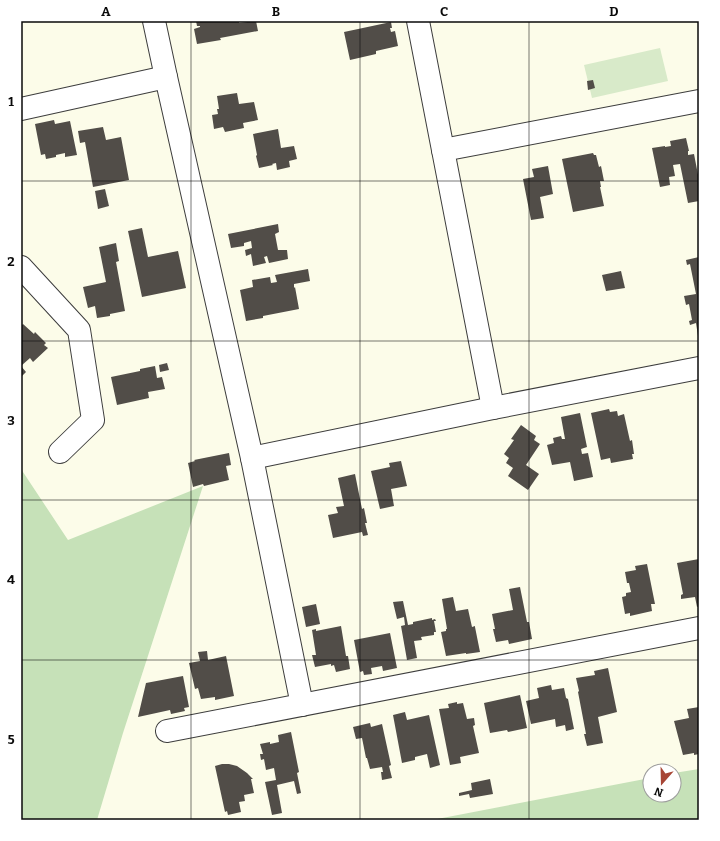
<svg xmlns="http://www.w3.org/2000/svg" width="720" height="841" font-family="Bitter,serif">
<rect width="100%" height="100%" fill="#fcfce9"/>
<!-- green -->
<g fill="#c6e1b8">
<path d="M21,469L68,540L203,486L123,733L97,820H21Z"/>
<path d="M699,769V820H432L650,778V795H674V773Z"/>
</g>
<!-- pitch -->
<path fill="#d8eac9" d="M660,48L668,81L592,98L584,65Z"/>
<!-- building -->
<g fill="#514d48">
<path d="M196,21H239V23L256,21L258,31L220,38L221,40L197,44L194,29L200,27V26H197Z"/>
<path d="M391,22L392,28H390L391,32L395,31L398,46L376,51V54L350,60L344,32Z"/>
<path d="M593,80L595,88L588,90L587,81Z"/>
<path d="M237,93L239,104L254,102L258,120L243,123L244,128L225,132L223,127L214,129L212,115L218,114L217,109H219L217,96Z"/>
<path d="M54,120L55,124L70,121L77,155L65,157V153L56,155V157L46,159L45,154L41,155L35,124Z"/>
<path d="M103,127L106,140L121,137L129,180L93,187L85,142L80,143L78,131Z"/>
<path d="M278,129L281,148L294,146L297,159L289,161L290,167L277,170L276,163L272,164L273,165L259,168L256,156L257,155L253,134Z"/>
<path d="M686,138L689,151H688V155L694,154L699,180V189L698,190L699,201L688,203L680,164L673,165L675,176L669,177L670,185L660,187L652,148L665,146V147L671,146L670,141Z"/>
<path d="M593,153L594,155H596L599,167L601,166L604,181H600L601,187H600L604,206L573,212L562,159Z"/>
<path d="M548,166L553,194L540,197L544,218L531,220L523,179L534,177L532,169Z"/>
<path d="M105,189L109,206L98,209L95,191Z"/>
<path d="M278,224L279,232L275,234L278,250H287L288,259L269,263L267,256L264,257L266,263L253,266L251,254L246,256L245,250L252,248L251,241L244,243V246L231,248L228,234Z"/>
<path d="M142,228L148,257L178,251L186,288L142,297L128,231Z"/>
<path d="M116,243L119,261L116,262L125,311L110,314V316L97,318L95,306L88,308L83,287L106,282L99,247Z"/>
<path d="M699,257V336H698L696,323L690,325L689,321L692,320L689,304L686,305L684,296L696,294L690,264L687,265L686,260Z"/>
<path d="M308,269L310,281L294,284V288L295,287L299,309L263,316V318L246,321L240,290L253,287L252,280L270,277L271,283L277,282L275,275Z"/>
<path d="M621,271L625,288L606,291L602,275Z"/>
<path d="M23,324L34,334L35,332L46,343L44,345L48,348L33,362L30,358L21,366L26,372L21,377V326Z"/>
<path d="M167,363L169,370L160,372L159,365Z"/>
<path d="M155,366L157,378L162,377L165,389L148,392L149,398L117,405L111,377L140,371V369Z"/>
<path d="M609,409L610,412L617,411L618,416L624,414L630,441L632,440L634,454H632L633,459L611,463L610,458L601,460L591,413Z"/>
<path d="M580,413L587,447L581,449L582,454L588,453L593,477L574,481L570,462L552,465L547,445L554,443L553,438L561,436L562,439H565L561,417Z"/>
<path d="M521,425L536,436L534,440L540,444L526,465L539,474L528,490L508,476L513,468L506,463L509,458L504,454L514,440L511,439Z"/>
<path d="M229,453L231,465L226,466L229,480L204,486L203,484L193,487L188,463L195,461L194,460Z"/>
<path d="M401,461L407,486L391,489L394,506L380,509L371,471L390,467L389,463Z"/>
<path d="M355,474L362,509L364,508L367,523H365L368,535L363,536L362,532L333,538L328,515L338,513L336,507L344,506L338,478Z"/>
<path d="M699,559V606L697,607L695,597L681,599V595L683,594L677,563Z"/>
<path d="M647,564L655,604H651L652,611L630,616V613L625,614L622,597L626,596V593L631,592L629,583H627L625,572L636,570L635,566Z"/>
<path d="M520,587L527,622H529L532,639L509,644L508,640L496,642L493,629H495L492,614L513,610L509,589Z"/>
<path d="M453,597L456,611L468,609L472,627L475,626V627L480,652L466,654V653L446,656L441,632L446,631V629H447L442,599Z"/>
<path d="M403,601L408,625L413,624V622L432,618V620L435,619L436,621H434L436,632H434V635L421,637L422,640L414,641L417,658L407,660L401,626L405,625L404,617L397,619L393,602Z"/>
<path d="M316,604L320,624L306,627L302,607Z"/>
<path d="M341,626L346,656H348L350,669L336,672L334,665L331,666V664L315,667L312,655H316L312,630L316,629V631Z"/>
<path d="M390,633L397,668L383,671L382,666L371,668L372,674L364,675L363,671L360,672L354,640Z"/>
<path d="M207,651L208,660L226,656L234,696L215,700V697L201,699L198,688L195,689L189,663L200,661L198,652Z"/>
<path d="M608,668L617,712L598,717L603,743L587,746L584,734H586L578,692L579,691L576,678L595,675L594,671Z"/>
<path d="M183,676L189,707L184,708L185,711L171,714L170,710L138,717L146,683Z"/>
<path d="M551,685L552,690L564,688L566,698L568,699L574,729L566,731L565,725L556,727L555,719L531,724L526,701L539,698L537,688Z"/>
<path d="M520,695L527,728L508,732L507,730L490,733L484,703Z"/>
<path d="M457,702V704L463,703L467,719L474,718L475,725L473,726L479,753L460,757L461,763L450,765L439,709L449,708L448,704Z"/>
<path d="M699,707V754L694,755V753L683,755L674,721L689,718L687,709Z"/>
<path d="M405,712L407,720L429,715L440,765L430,768L427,754L415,757V760L402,763L393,715Z"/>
<path d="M370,723L371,727L382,724L391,765L389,766L392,778L382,780L381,772H383L382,767L370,769L367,758H366L362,738L356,739L353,727Z"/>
<path d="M291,732L299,772L297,773L301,793L297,794L294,781L277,785L282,813L272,815L265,782L276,780L274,768L266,770L264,759L261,760L260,754H263L260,744L270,742V744L279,742L278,735Z"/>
<path d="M222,764H229L237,766L247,773L253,779H251L254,793L244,795L245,801L239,802L241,812L228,815L227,811L225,812L215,766Z"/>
<path d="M490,779L493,794L470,798L469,794L459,796V793L472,790L471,783Z"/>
</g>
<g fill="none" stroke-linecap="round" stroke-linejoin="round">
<defs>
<g id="minor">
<path d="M154,21L166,77L252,458L302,705"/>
<path d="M418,21L493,408"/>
<path d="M21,109L166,77"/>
<path d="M443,150L699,101"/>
<path d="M21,267L79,330L93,420L60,452"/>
<path d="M252,458L493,408L699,368"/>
<path d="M167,731L699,628"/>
</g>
</defs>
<!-- minor casing -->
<use href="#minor" stroke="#3d3d3d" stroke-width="24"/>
<!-- minor -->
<use href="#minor" stroke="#fff" stroke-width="22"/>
</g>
<!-- grid -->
<path fill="none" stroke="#0a0a0a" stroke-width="1" stroke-opacity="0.55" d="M191,21V820M360,21V820M529,21V820M21,181H699M21,341H699M21,500H699M21,660H699"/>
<!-- border -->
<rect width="720" height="841" fill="none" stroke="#ffffff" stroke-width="44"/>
<!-- north arrow -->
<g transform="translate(662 783) rotate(200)"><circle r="19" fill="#ffffff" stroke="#9d9d9d"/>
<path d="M0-3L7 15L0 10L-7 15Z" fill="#a74535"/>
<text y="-6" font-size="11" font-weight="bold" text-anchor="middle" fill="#0a0a0a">N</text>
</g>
<rect x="22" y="22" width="676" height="797" fill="none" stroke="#0a0a0a" stroke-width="1.5"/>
<g font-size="13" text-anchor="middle" font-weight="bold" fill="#0a0a0a">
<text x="106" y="16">A</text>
<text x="276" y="16">B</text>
<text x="444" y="16">C</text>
<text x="614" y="16">D</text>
<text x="11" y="106">1</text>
<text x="11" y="266">2</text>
<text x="11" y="425">3</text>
<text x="11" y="584">4</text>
<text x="11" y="744">5</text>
</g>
</svg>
